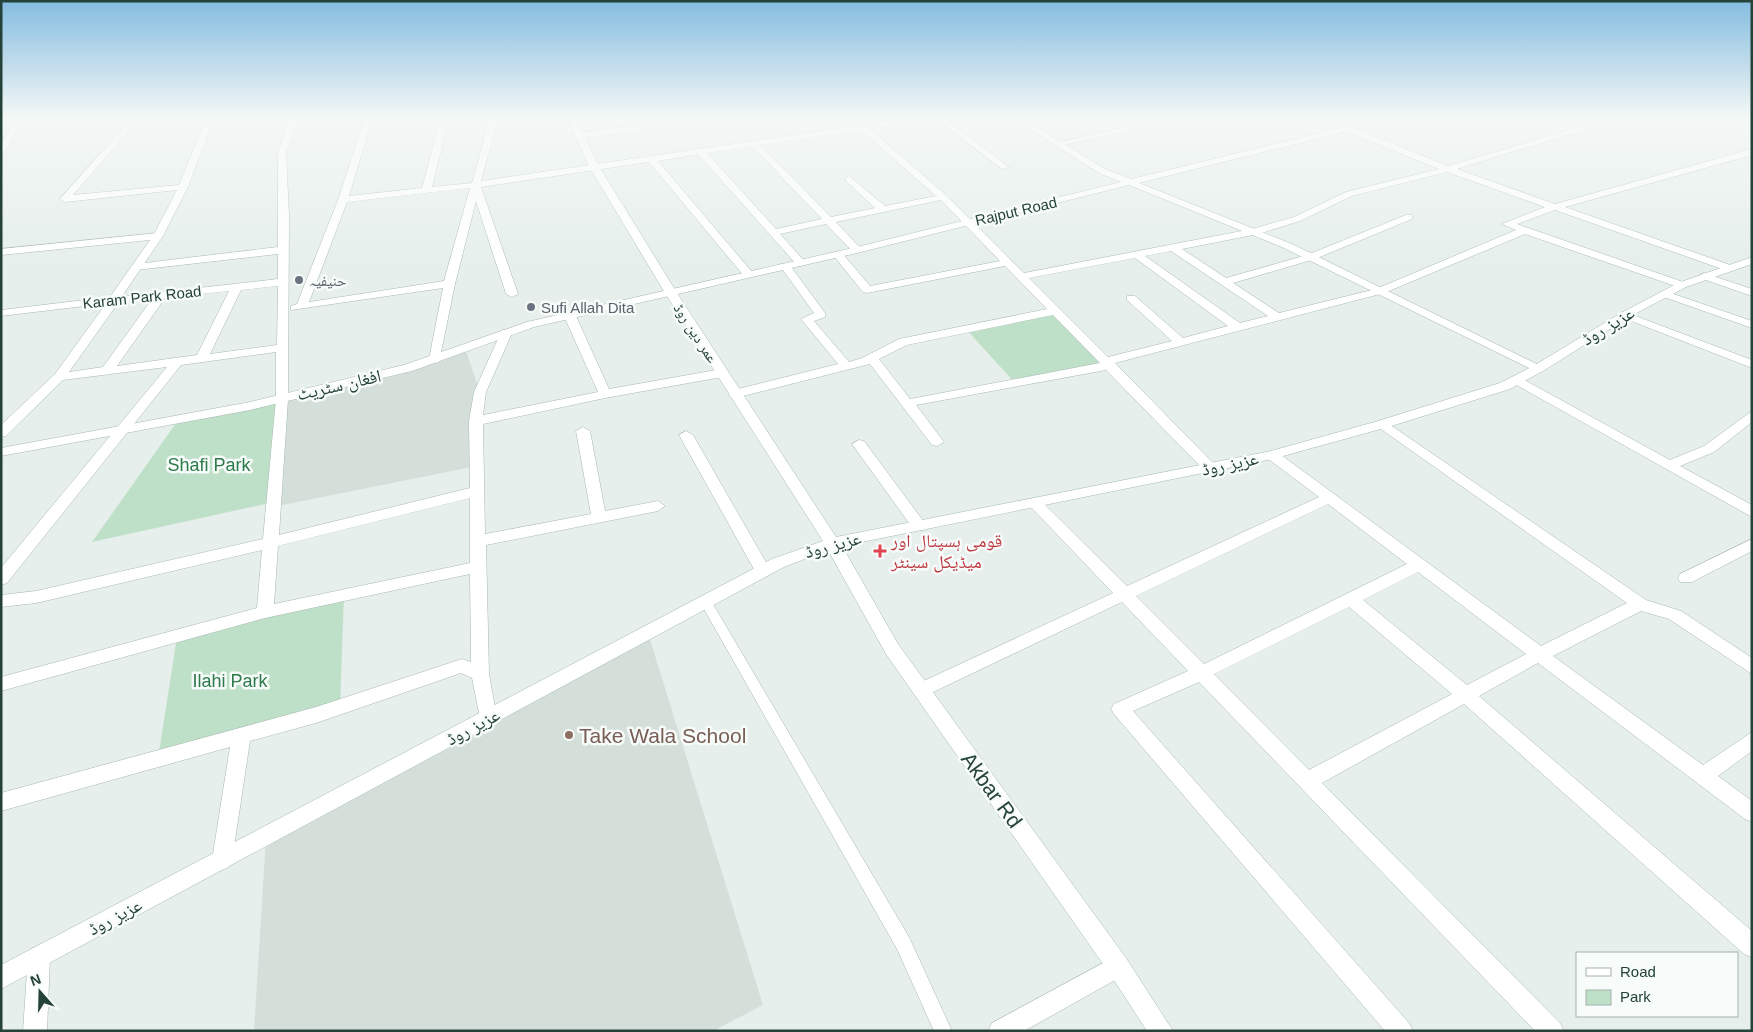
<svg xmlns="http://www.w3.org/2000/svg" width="1753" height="1032" font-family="Helvetica,'Noto Naskh Arabic',sans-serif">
<rect width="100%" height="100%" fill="#e6efeb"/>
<!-- built -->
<g fill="#d4dfda">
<path d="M465,348L480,392L477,466L273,507L282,399L408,368Z"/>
<path d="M648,633L763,1005L713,1031H254L266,837Z"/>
</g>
<!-- green -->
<g fill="#bfe0c8">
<path d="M1057,311L1110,365L1015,383L966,329Z"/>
<path d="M282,399L274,502L92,542L179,419Z"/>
<path d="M344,595L340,707L158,759L177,637Z"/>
</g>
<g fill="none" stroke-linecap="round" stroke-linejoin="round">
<defs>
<path id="service" d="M706,597L710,599L909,937L952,1031H934L897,949L700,602L702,599Z"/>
<g id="minor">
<path d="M20,118L24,120L23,122L1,125V120Z"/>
<path d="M132,118H140L73,195L179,185L200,134L209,118H217L208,134L188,187L163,236L158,239L153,236L177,190L65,202L60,199Z"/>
<path d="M291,118H299L286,152L289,216L288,399L279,535L470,488L469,421L474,392L502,330H510L512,333L486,392L483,415L598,392L564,316L570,313L576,316L609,389L722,369L728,373L722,377L605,398L483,424L485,534L591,514L576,431L583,427L590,431L605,511L658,501L665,506L658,511L486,545L489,674L497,718L495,723L488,726L481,723L472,678L461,673L316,723L250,741L232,860L229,867L222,870L215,867L212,860L230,747L1,811V793L316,707L462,659L471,662L470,574L265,618L1,691V677L257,608L262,550L36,603L1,607V595L36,591L263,539L276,399V352L181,365L7,583L1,585V568L167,367L63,380L6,436L1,437V425L55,374L110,298L278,279V254L136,270L131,267L136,264L278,247V152ZM278,286L277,345L210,354L241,290ZM229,291L197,355L117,366L165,298ZM152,299L103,367L69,372L118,303ZM470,498V563L274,604L278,546Z"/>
<path d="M367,118H375L369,129L349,196L422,188L439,125L479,118H498L481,181L911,118H929L925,120L870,129L946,195L1024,273L1252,229L1294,217L1346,192L1439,169L1346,131L1345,129L1349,126L1448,166L1610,118H1621L1457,169L1555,204L1752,149V155L1565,207L1733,266V270H1725L1555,210L1517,224L1686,283V287H1678L1525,234L1384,293L1115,363L1215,465L1217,468L1215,471H1205L1106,370L916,405L944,442L937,446L932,445L870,364L735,398L730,397L729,394L730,391L838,364L801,319L814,313L780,266L781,264H789L825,313V317L814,321L849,362L862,358L899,339L1047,309L1005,266L867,293L863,292L833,255L834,253H842L870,286L1000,261L941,200L836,222L862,250L857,253L853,252L826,224L780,234L806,263L801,266L797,265L698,154L658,161L752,272V276H744L649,162L481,187L518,294L512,297L506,294L476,201L455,284L439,362L435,363L429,359L443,288L291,310V306L297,304L338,200L361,129ZM489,121L472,183L432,187L446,129ZM861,130L936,196L885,206L849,176L846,177V181L875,208L831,217L760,145ZM752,146L822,219L776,229L707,153ZM1447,172L1545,207L1502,224L1516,230L1376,289L1279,313L1233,283L1315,259L1412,219V215H1406L1307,255L1226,278L1182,249L1258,234L1300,221L1352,196ZM470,188L444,281L309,302L347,202ZM1171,251L1268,316L1240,323L1145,256ZM1135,258L1228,326L1183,338L1135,296H1127V300L1172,341L1108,357L1029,278ZM1053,315L1100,363L910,399L879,359L907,345Z"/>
<path d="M696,118H715L711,120L579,139L575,136L579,133Z"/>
<path d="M935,118H944L1009,167L1002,169Z"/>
<path d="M1168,118H1182L1059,146L1055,143Z"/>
<path d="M1351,118H1362L1373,123L1369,125Z"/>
<path d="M1704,273L1752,289V296L1700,278L1699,276Z"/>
<path d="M1665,291L1752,321V328L1661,296V292Z"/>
<path d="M1625,312L1752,360V368L1621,317V313Z"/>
<path d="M1517,376L1670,460L1704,446L1752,411V422L1714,452L1680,466L1752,505V517L1513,383L1511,380L1513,377Z"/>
<path d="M1383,420L1646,600L1681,611L1752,658V674L1669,619L1641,611L1553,656L1703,765L1752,732V751L1718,776L1752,801V822L1745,819L1538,663L1479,696L1752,931V957L1744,954L1464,704L1322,783L1560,1023L1564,1031H1535L1199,682L1133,711L1409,1023L1413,1031H1385L1114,714L1111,709L1114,704L1188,671L1122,602L927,695L921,697L915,695L912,690L915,685L1113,593L1030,506L1028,503L1030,500H1040L1127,586L1319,497L1267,458L1265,455L1267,452H1277L1541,646L1627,603L1378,427L1376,424L1378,421ZM1328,504L1407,564L1204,664L1136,596ZM1418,572L1526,654L1467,685L1363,600ZM1349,607L1452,694L1309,770L1214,674Z"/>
<path d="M686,431L693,435L771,571L769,575H757L755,571L679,435Z"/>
<path d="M859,440L864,441L924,522L927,526L924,530H914L852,444Z"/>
<path d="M1752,539V551L1692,582H1680L1678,578L1680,574Z"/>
<path d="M39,946L47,949L50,957L47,1031H23L28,957L31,949Z"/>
<path d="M1118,955L1126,958L1129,966L1126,974L1024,1031H988L992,1023Z"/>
</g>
<g id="tertiary">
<path d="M1013,118H1022L1105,169L1131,179L1382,118H1394L1393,120L1139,183L1292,244L1545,368L1539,372L1535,371L1284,248L1129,185L857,253L534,327L412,371L250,410L1,456V448L250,402L404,365L527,322L857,247L1121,182L1099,173Z"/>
<path d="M1716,118H1730L1752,122V127Z"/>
<path d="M158,233L163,236L118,302L1,316V310L110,297L150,240L1,255V249Z"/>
</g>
<g id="secondary">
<path d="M17,118H25L5,150L1,153V143Z"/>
<path d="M567,118H575L600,168L677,293L836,537L1271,451L1378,421L1500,383L1535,365L1621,313L1678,283L1752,257V264L1686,287L1629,317L1543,371L1510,389L1388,427L1272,459L842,546L898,644L1126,958L1173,1031H1147L1110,974L886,654L828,550L784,567L1,989V965L772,559L823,541L665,293L590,168Z"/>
</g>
</defs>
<!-- service casing -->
<use href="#service" stroke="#a8b8b2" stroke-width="1"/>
<!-- minor casing -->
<use href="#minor" stroke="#a8b8b2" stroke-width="1"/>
<!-- tertiary casing -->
<use href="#tertiary" stroke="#a8b8b2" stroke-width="1"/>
<!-- secondary casing -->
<use href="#secondary" stroke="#a4bbb3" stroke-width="1"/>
<!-- service -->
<use href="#service" fill="#fff" fill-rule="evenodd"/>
<!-- minor -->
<use href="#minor" fill="#fff" fill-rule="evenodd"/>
<!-- tertiary -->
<use href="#tertiary" fill="#fff" fill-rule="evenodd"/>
<!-- secondary -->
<use href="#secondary" fill="#fff" fill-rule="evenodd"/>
</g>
<!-- sky -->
<linearGradient id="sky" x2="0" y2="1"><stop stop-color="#84bce0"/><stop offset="0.45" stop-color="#f4f8f6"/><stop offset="1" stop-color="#f4f8f6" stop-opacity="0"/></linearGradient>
<rect width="1753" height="262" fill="url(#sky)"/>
<!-- markers -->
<g fill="#6b7280" stroke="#f7fbf9" stroke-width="2">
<circle cx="299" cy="280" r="5"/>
<circle cx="531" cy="307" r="5"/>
</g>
<path fill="#e0444e" stroke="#f7fbf9" stroke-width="2" d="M877.5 543.5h5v5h5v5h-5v5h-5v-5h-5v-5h5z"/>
<circle fill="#8d6e63" stroke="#f7fbf9" stroke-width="2" cx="569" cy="735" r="5"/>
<g text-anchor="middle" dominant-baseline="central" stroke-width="5" stroke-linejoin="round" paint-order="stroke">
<!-- far-street labels -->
<g font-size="15" fill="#24423a" stroke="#f7fbf9">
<text transform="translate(1016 211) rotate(-13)">Rajput Road</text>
<text transform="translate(142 297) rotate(-6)">Karam Park Road</text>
<text transform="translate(696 333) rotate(57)">عمر دین روڈ</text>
</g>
<!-- far-worship labels -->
<g font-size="15" fill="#5b616d" stroke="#f7fbf9" text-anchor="start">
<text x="309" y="280">حنیفیہ</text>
<text x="541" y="307">Sufi Allah Dita</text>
</g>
<!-- street labels -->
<g font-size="18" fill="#24423a" stroke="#f7fbf9">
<text transform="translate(1608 326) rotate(-31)">عزیز روڈ</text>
<text transform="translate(339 385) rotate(-13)">افغان سٹریٹ</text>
<text transform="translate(1230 464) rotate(-12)">عزیز روڈ</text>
<text transform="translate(833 545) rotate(-15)">عزیز روڈ</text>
<text transform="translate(473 727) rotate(-28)">عزیز روڈ</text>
<text transform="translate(115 917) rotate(-28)">عزیز روڈ</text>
</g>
<!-- park labels -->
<g font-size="18" fill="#2d7a4b" stroke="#f7fbf9">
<text x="209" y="465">Shafi Park</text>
<text x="230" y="681">Ilahi Park</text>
</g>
<!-- health labels -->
<g font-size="18" fill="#be3a42" stroke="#f7fbf9" text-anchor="start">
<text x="891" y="541">قومی ہسپتال اور<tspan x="891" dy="21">میڈیکل سینٹر</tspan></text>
</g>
<!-- near-education labels -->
<g font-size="21" fill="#785e54" stroke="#f7fbf9" text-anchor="start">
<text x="579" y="735">Take Wala School</text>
</g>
<!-- near-street labels -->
<g font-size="21" fill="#24423a" stroke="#f7fbf9">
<text transform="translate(992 790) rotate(54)">Akbar Rd</text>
</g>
</g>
<!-- border -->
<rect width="1753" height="1032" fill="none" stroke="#24423a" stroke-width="5"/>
<!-- legend -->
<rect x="1576" y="952" width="162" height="65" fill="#f7fbf9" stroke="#a3b1ad"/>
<rect x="1586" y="968" width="25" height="8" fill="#ffffff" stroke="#a3b1ad"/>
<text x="1620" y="977" font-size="15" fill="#24423a">Road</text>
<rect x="1586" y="990" width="25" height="15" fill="#bfe0c8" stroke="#a3b1ad"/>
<text x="1620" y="1002" font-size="15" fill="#24423a">Park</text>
<!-- north arrow -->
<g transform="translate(40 992) rotate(340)" stroke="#f7fbf9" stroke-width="4" paint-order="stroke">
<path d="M0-4L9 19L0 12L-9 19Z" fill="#24423a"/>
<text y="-8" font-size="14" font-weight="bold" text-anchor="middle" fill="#24423a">N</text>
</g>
</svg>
